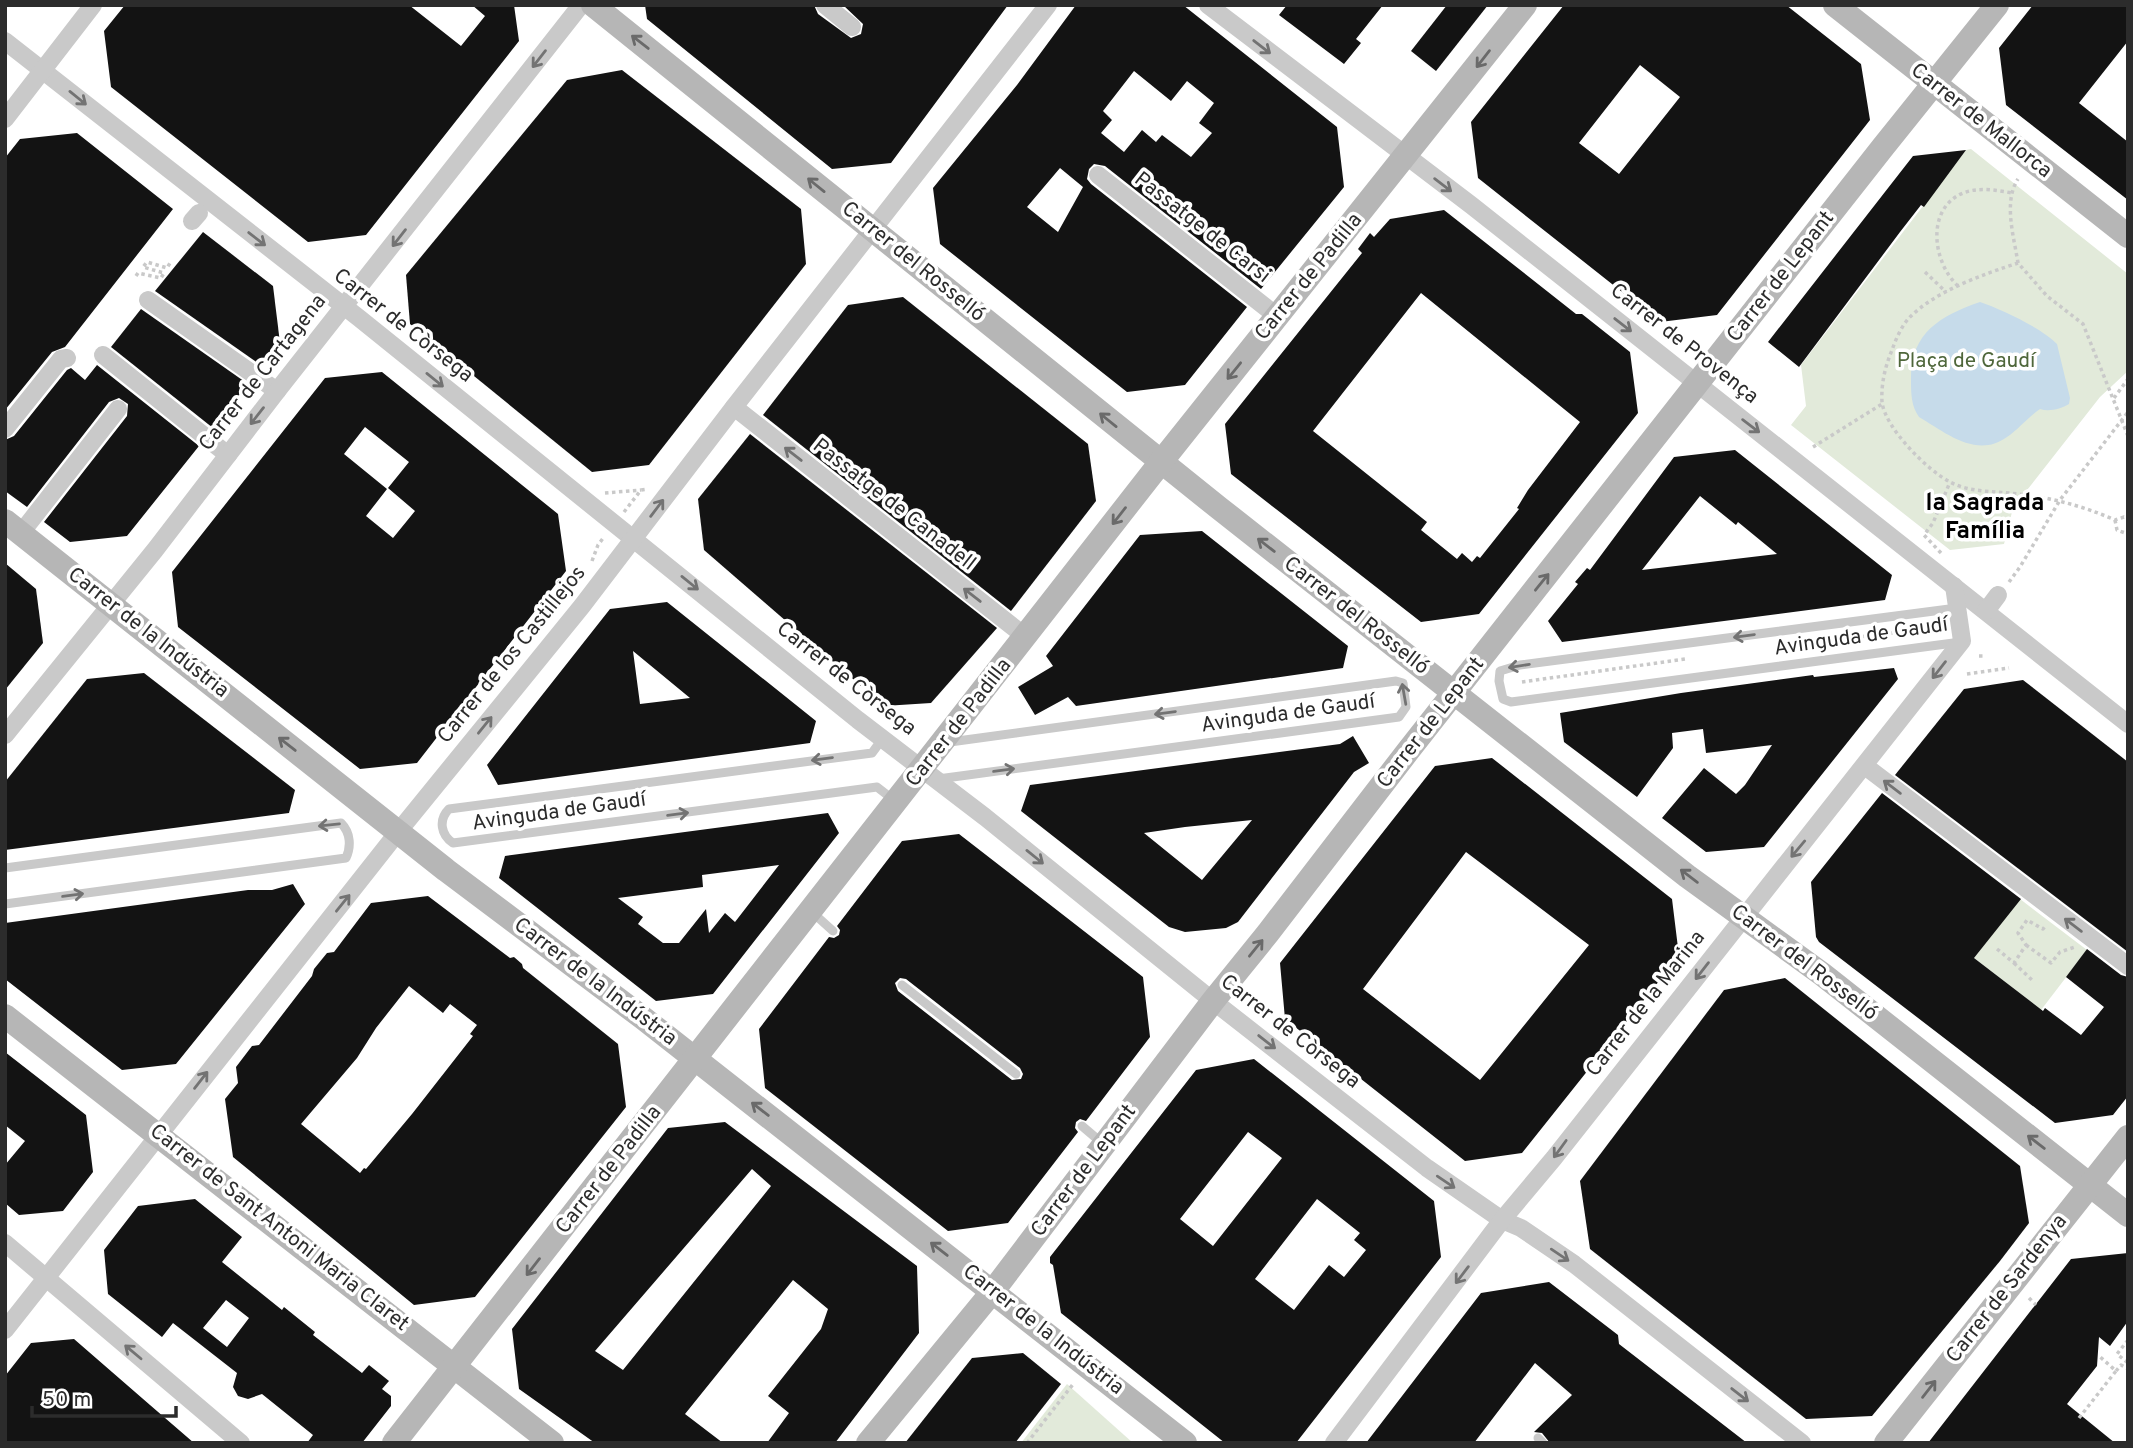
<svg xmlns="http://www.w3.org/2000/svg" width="2133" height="1448" font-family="Overpass,sans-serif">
<rect width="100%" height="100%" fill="#fff"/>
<!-- green -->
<g fill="#e2eada">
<path d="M1971,149L2128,274V371L2100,397L2013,508L2004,544L1950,550L1791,425L1806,406L1801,365L1966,150Z"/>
<path d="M2020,899L2087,950L2041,1010L1974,958Z"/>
<path d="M1067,1384L1133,1443H1021Z"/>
</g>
<!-- water -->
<path fill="#c6dbea" d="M1980,302C2001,309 2043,329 2057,344L2070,398L2069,404C2061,409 2049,412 2040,409C2028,417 2019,429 2007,437C1977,459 1946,433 1919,417C1911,406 1911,393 1911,380C1910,333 1940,316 1980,302Z"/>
<!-- building -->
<g fill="#131313" fill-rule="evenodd">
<path d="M125,5H409L461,46L485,16L472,5H514L519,41L366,235L308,242L111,87L104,31Z"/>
<path d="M645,5H814L818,14L851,38L861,34L863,24L843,5H1008L891,163L832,169L647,19Z"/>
<path d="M1076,5H1183L1337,127L1344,187L1261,289L1105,166L1094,164L1089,169L1087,179L1091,184L1247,307L1185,385L1127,392L940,244L933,188L1017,85ZM1134,71L1171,101L1187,81L1214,103L1199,123L1212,133L1191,157L1162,135L1156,142L1142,130L1124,152L1101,133L1112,120L1103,111ZM1060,168L1083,187L1058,232L1027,207Z"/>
<path d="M1287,5H1383L1356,39L1361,43L1344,64L1279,15Z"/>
<path d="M1447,5H1488L1436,71L1411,51Z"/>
<path d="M1564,5H1786L1861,64L1870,120L1717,315L1660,322L1478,178L1471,122ZM1640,65L1680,97L1619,174L1579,143Z"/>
<path d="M2033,5H2128V41L2079,103L2128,142V200L2006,105L1999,48Z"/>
<path d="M622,70L801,209L806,264L649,465L592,472L410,324L406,275L567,80Z"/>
<path d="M77,133L173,209L65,347L52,352L5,410V158L20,139Z"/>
<path d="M1966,150L1924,207L1921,205L1900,232L1799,367L1768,342L1913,156Z"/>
<path d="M1444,210L1576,314H1582L1630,352L1638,413L1479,614L1421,622L1231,474L1225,424L1362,253L1358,249L1370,233L1374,237L1390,219ZM1421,293L1580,422L1528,490L1517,508L1519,509L1480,558L1477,556L1472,562L1462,553L1457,559L1421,530L1427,522L1313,431Z"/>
<path d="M203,232L273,286L280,343L262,366L155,291Z"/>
<path d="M903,297L1088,444L1096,501L1011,611L763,415L848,305Z"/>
<path d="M141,309L248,384L213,428L111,347Z"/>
<path d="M97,365L199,446L127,536L70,542L44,522L127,416L128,404L119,398L109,402L27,507L5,491V440L14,436L67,370L71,368L85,380Z"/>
<path d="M382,372L558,514L566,571L417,763L360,769L178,627L172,572L325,378ZM365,427L409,462L388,488L415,511L393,538L366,516L387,489L344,454Z"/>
<path d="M750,434L997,628L931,703L884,706L704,550L698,499Z"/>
<path d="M1735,450L1892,575L1885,600L1562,642L1548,621L1578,584L1575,582L1587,568L1590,570L1674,457ZM1700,496L1736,525L1738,522L1777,554L1642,570Z"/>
<path d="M1202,531L1348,646L1343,668L1076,706L1068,697L1035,715L1018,687L1053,666L1046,656L1140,535Z"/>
<path d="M5,563L36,589L43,643L5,690Z"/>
<path d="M667,602L816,721L810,743L498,785L487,765L610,609ZM633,651L690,698L640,704Z"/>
<path d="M1894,668L1898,679L1764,847L1706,852L1662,818L1704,768L1736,794L1745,785L1772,745L1706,753L1703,729L1672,733L1673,748L1637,797L1564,742L1560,713L1681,693L1813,675L1814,677Z"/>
<path d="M144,673L295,790L289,813L5,850V782L87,679Z"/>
<path d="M2023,680L2128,762V952L1895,775L1964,689Z"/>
<path d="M1353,736L1369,763L1354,772L1238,922L1226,928L1185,932L1169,927L1021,811L1030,785L1340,744ZM1252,820L1202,880L1144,833L1185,827Z"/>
<path d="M1492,758L1672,899L1679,956L1522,1153L1465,1161L1285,1019L1280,963L1435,766ZM1466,852L1589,945L1480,1080L1363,989Z"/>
<path d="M1882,793L2021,899L1974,958L2043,1011L2045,1008L2081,1035L2104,1007L2066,977L2087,949L2121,975L2128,977V1096L2113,1115L2055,1123L1819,942L1816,937L1811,882Z"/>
<path d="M828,813L839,833L713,994L656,1001L499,878L505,856ZM779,865L735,922L725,913L709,933L706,909L679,943H663L638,924L643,917L618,898L703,887L702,875Z"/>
<path d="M959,834L1143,977L1150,1037L1086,1121L1080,1119L1076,1122L1075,1128L1078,1132L1008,1223L948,1231L765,1088L759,1029L829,937L834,938L839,935L840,930L837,926L902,841ZM900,978L906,979L1020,1068L1023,1074L1021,1079L1012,1080L898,991L895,983Z"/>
<path d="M293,884L305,904L176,1064L122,1070L5,979V923L248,890H272Z"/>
<path d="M428,896L510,958L514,957L522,964L523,968L618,1044L626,1107L475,1297L414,1305L233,1157L225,1099L238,1083L236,1067L252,1046L259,1045L312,976L314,969L327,953L334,952L371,903ZM409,986L443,1013L450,1004L477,1025L470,1034L473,1036L412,1114L366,1169L364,1168L360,1173L301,1124L357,1058L376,1028Z"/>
<path d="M1785,978L2020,1166L2029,1223L2000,1261L1872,1416L1806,1419L1590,1249L1580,1181L1724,990Z"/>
<path d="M5,1052L86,1115L93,1172L63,1211L19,1215L5,1203V1165L25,1141L5,1125Z"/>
<path d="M1254,1059L1434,1201L1441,1257L1296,1443H1225L1061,1313L1053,1265L1050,1263V1257L1196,1070ZM1248,1132L1282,1158L1213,1246L1180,1219ZM1317,1199L1360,1233L1354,1240L1366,1250L1344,1277L1329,1265L1294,1310L1255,1279Z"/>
<path d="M725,1122L917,1266L919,1333L835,1443H767L789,1413L768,1396L821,1329L828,1309L793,1280L685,1414L723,1443H595L519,1389L512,1329L668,1128ZM752,1169L771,1186L623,1370L595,1351Z"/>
<path d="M195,1199L242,1237L222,1262L282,1310L284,1307L315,1332L313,1335L362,1373L369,1365L389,1381L382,1389L391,1396V1406L362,1443H307L313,1435L262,1394L248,1399L238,1396L233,1387L237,1373L173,1323L162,1337L108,1294L104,1250L138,1206ZM226,1300L249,1318L227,1347L203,1328Z"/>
<path d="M2128,1253V1321L2110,1346L2099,1337L2097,1366L2067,1404L2115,1443H1928L2071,1259Z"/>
<path d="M1549,1282L1618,1335L1619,1344L1747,1443H1550L1542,1433L1534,1432L1572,1395L1535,1363L1474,1443H1366L1481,1293Z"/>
<path d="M74,1339L150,1405L194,1443H5V1376L31,1343Z"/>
<path d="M1023,1353L1061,1384L1015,1443H905L972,1358Z"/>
</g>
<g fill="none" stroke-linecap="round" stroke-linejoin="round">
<!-- path -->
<g stroke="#c9c9c9" stroke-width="3.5" stroke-dasharray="3.5 3.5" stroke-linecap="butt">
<path d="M2018,263C2014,237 2003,202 2018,179"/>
<path d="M1925,272L1946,292"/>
<path d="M136,276L138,273L161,278L164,273L143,267L147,262L167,268L170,263"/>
<path d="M1958,286C1933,263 1925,209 1963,193C1978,187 1996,190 2012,193"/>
<path d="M2114,398L2128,379"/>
<path d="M2128,436L2083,324L2047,296L2018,263C1984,274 1935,291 1909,318C1901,327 1896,339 1892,350C1885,367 1881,384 1882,402C1885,428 1927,470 1950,482C1971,493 1995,491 2018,494C2053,498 2083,506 2115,520L2124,517L2128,518"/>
<path d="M1813,447L1882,404"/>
<path d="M605,493L641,490"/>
<path d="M624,512L641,490L648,489"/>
<path d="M2115,520L2117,530L2128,534"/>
<path d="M1941,553L1924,535L1933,523L1950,482"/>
<path d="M592,561L598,545L604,537"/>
<path d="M2009,582L2020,567L2060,500L2128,412"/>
<path d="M1786,646L1916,630"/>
<path d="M1979,656H1984"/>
<path d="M1967,674L2009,668"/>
<path d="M1522,682L1685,659"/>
<path d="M2026,945L2051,963L2060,952L2075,947"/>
<path d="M1997,949L2014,963L2026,945L2018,933L2027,920L2043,929L2046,925"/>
<path d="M2014,963L2033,981"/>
<path d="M2029,1298L2036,1305"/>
<path d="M2128,1340L2117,1354L2128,1363"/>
<path d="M2116,1371L2121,1365L2128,1369"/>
<path d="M2079,1418L2116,1371L2098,1355"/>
<path d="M1027,1443L1074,1383"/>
</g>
<!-- lane -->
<g stroke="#c9c9c9" stroke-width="9">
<path d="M1957,608L1520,665L1500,671L1499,681L1503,699L1511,702L1961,642"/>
<path d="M883,738L872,753L449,809C438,820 441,835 453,843L877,787L895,801"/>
<path d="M938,779L1399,717L1406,707L1403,683L1396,681L950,742"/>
<path d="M5,868L341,823C351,833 351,847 346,858L5,904"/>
<path d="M812,912L833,931"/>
<path d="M902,985L1016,1074"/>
<path d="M1082,1126L1102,1143"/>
<path d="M1538,1438L1543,1443"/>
</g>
<!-- street -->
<g stroke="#c9c9c9" stroke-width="18">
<path d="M825,5L852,27"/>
<path d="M1208,5L1471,205L2128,724"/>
<path d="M5,41L359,318L858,720L985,817L1213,1001L1427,1168L1502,1220L1521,1228L1574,1264L1802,1443"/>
<path d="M5,119L93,5"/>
<path d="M1098,175L1278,317"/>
<path d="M192,221L199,213"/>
<path d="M148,300L277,391"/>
<path d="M103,355L228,455"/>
<path d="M734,407L1026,637"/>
<path d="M5,429L61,359L67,358"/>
<path d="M21,533L118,409"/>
<path d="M1986,611L1998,595"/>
<path d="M5,735L155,550L277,391L581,5"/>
<path d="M1865,766L2128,966"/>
<path d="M5,1243L241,1443"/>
<path d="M5,1330L398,832L582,606L734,407L1048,5"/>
<path d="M1334,1443L1502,1220L1554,1158L1962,641L1954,586"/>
</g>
<!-- secondary -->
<g stroke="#b6b6b6" stroke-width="24">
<path d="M593,5L1219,508L1687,876L1822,974L2128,1215"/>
<path d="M1835,5L2128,236"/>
<path d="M5,521L446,870L643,1018L1185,1443"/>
<path d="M5,1016L552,1443"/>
<path d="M394,1443L1161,462L1525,5"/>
<path d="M868,1443L993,1291L1213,1001L1268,933L1408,751L1883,147L1997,5"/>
<path d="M1886,1443L2128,1137"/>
</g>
</g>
<!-- one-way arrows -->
<defs><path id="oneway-shaft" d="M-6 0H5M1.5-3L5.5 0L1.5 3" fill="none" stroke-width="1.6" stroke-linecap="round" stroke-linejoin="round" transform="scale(1.75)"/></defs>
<g stroke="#6a6a6a">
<use href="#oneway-shaft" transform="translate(640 42) rotate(-142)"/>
<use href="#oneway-shaft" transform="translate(1483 59) rotate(128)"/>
<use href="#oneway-shaft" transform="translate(816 185) rotate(-141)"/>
<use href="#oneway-shaft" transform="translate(1234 371) rotate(129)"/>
<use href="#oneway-shaft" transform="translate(1108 420) rotate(-141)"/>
<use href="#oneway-shaft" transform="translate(1119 516) rotate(128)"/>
<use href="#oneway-shaft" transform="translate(1266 545) rotate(-142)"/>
<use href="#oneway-shaft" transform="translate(1542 582) rotate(-51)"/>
<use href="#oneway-shaft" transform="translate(287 744) rotate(-142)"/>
<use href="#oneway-shaft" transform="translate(1689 876) rotate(-143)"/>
<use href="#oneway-shaft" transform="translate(1256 948) rotate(-51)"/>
<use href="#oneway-shaft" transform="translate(760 1109) rotate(-142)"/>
<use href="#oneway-shaft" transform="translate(2036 1142) rotate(-142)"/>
<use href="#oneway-shaft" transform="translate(939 1249) rotate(-142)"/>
<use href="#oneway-shaft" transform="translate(533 1267) rotate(128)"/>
<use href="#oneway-shaft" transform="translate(1929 1389) rotate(-52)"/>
</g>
<g stroke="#737373">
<use href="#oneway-shaft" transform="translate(1262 47) rotate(38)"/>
<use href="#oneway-shaft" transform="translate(539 59) rotate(128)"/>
<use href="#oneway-shaft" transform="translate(78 98) rotate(39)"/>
<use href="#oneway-shaft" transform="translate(1443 185) rotate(37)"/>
<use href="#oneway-shaft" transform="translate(399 238) rotate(128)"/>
<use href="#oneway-shaft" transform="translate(257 239) rotate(38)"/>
<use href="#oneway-shaft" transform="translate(1623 325) rotate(38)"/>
<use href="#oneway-shaft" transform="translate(435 380) rotate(39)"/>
<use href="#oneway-shaft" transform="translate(257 416) rotate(128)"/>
<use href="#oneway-shaft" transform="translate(1751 426) rotate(37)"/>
<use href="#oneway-shaft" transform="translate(793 454) rotate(-142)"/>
<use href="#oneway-shaft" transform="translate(657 508) rotate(-53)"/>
<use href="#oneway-shaft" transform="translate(690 583) rotate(39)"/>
<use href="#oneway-shaft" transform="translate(972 595) rotate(-142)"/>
<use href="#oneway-shaft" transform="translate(1744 636) rotate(172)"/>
<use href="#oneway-shaft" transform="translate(1519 666) rotate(171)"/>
<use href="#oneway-shaft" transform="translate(1939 670) rotate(128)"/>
<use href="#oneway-shaft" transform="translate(1404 694) rotate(-100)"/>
<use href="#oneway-shaft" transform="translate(1165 713) rotate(172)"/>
<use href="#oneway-shaft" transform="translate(485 725) rotate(-51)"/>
<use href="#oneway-shaft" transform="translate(822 759) rotate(172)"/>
<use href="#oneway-shaft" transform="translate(1004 770) rotate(-8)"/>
<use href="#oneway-shaft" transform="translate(1892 787) rotate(-143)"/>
<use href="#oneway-shaft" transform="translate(678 814) rotate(-7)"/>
<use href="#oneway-shaft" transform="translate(329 825) rotate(174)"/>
<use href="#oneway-shaft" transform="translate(1798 849) rotate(130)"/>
<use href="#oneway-shaft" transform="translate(1035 857) rotate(39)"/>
<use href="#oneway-shaft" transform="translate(73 895) rotate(-8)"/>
<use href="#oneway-shaft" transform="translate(343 903) rotate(-51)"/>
<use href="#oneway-shaft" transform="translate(2073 925) rotate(-143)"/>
<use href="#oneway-shaft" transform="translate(1702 971) rotate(128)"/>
<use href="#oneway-shaft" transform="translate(1267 1042) rotate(38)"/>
<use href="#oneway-shaft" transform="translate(201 1080) rotate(-52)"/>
<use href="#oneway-shaft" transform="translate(1560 1149) rotate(126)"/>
<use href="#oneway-shaft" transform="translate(1446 1182) rotate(34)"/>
<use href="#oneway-shaft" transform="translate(1560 1255) rotate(34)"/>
<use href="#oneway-shaft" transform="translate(1462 1275) rotate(127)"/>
<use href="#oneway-shaft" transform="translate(133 1352) rotate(-140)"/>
<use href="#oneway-shaft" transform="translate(1740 1395) rotate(38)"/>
</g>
<g text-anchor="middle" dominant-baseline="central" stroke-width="7" stroke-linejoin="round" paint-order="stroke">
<!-- street labels -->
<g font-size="21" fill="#2c2c2c" stroke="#fff">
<text transform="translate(1981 121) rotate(38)">Carrer de Mallorca</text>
<text transform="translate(1202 228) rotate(38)">Passatge de Carsi</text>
<text transform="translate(913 262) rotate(39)">Carrer del Rosselló</text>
<text transform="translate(1309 277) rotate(-51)">Carrer de Padilla</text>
<text transform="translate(1781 277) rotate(-52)">Carrer de Lepant</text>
<text transform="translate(403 326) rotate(38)">Carrer de Còrsega</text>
<text transform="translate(1684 344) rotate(38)">Carrer de Provença</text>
<text transform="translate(263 373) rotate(-52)">Carrer de Cartagena</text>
<text transform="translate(894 505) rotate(38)">Passatge de Canadell</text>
<text transform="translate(1356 616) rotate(38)">Carrer del Rosselló</text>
<text transform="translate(148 633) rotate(38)">Carrer de la Indústria</text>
<text transform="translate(1861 637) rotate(-8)">Avinguda de Gaudí</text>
<text transform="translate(512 655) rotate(-51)">Carrer de los Castillejos</text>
<text transform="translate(846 679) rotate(38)">Carrer de Còrsega</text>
<text transform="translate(1288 714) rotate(-8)">Avinguda de Gaudí</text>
<text transform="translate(959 723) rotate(-52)">Carrer de Padilla</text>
<text transform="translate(1431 723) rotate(-52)">Carrer de Lepant</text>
<text transform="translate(559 812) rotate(-8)">Avinguda de Gaudí</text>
<text transform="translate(1804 963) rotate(37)">Carrer del Rosselló</text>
<text transform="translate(595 982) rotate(37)">Carrer de la Indústria</text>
<text transform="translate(1646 1004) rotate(-52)">Carrer de la Marina</text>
<text transform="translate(1290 1032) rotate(38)">Carrer de Còrsega</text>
<text transform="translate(609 1170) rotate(-52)">Carrer de Padilla</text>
<text transform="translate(1084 1171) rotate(-53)">Carrer de Lepant</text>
<text transform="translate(279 1228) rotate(38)">Carrer de Sant Antoni Maria Claret</text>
<text transform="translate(2007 1289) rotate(-52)">Carrer de Sardenya</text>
<text transform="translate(1043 1330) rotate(38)">Carrer de la Indústria</text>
</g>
<!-- park labels -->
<g font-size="21" fill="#4f673b" stroke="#fff">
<text x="1966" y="361">Plaça de Gaudí</text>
</g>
<!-- quarter labels -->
<g font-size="24" font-weight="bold" fill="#000" stroke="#fff">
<text x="1985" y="504">la Sagrada<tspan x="1985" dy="28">Família</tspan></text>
</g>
</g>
<!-- border -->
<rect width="2133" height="1448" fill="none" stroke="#2c2c2c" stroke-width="14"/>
<!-- scale -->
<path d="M32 1406v10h144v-10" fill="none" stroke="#2c2c2c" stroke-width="3.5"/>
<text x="42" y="1406" font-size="21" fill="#2c2c2c" stroke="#ffffff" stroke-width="5" paint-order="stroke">50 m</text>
</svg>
